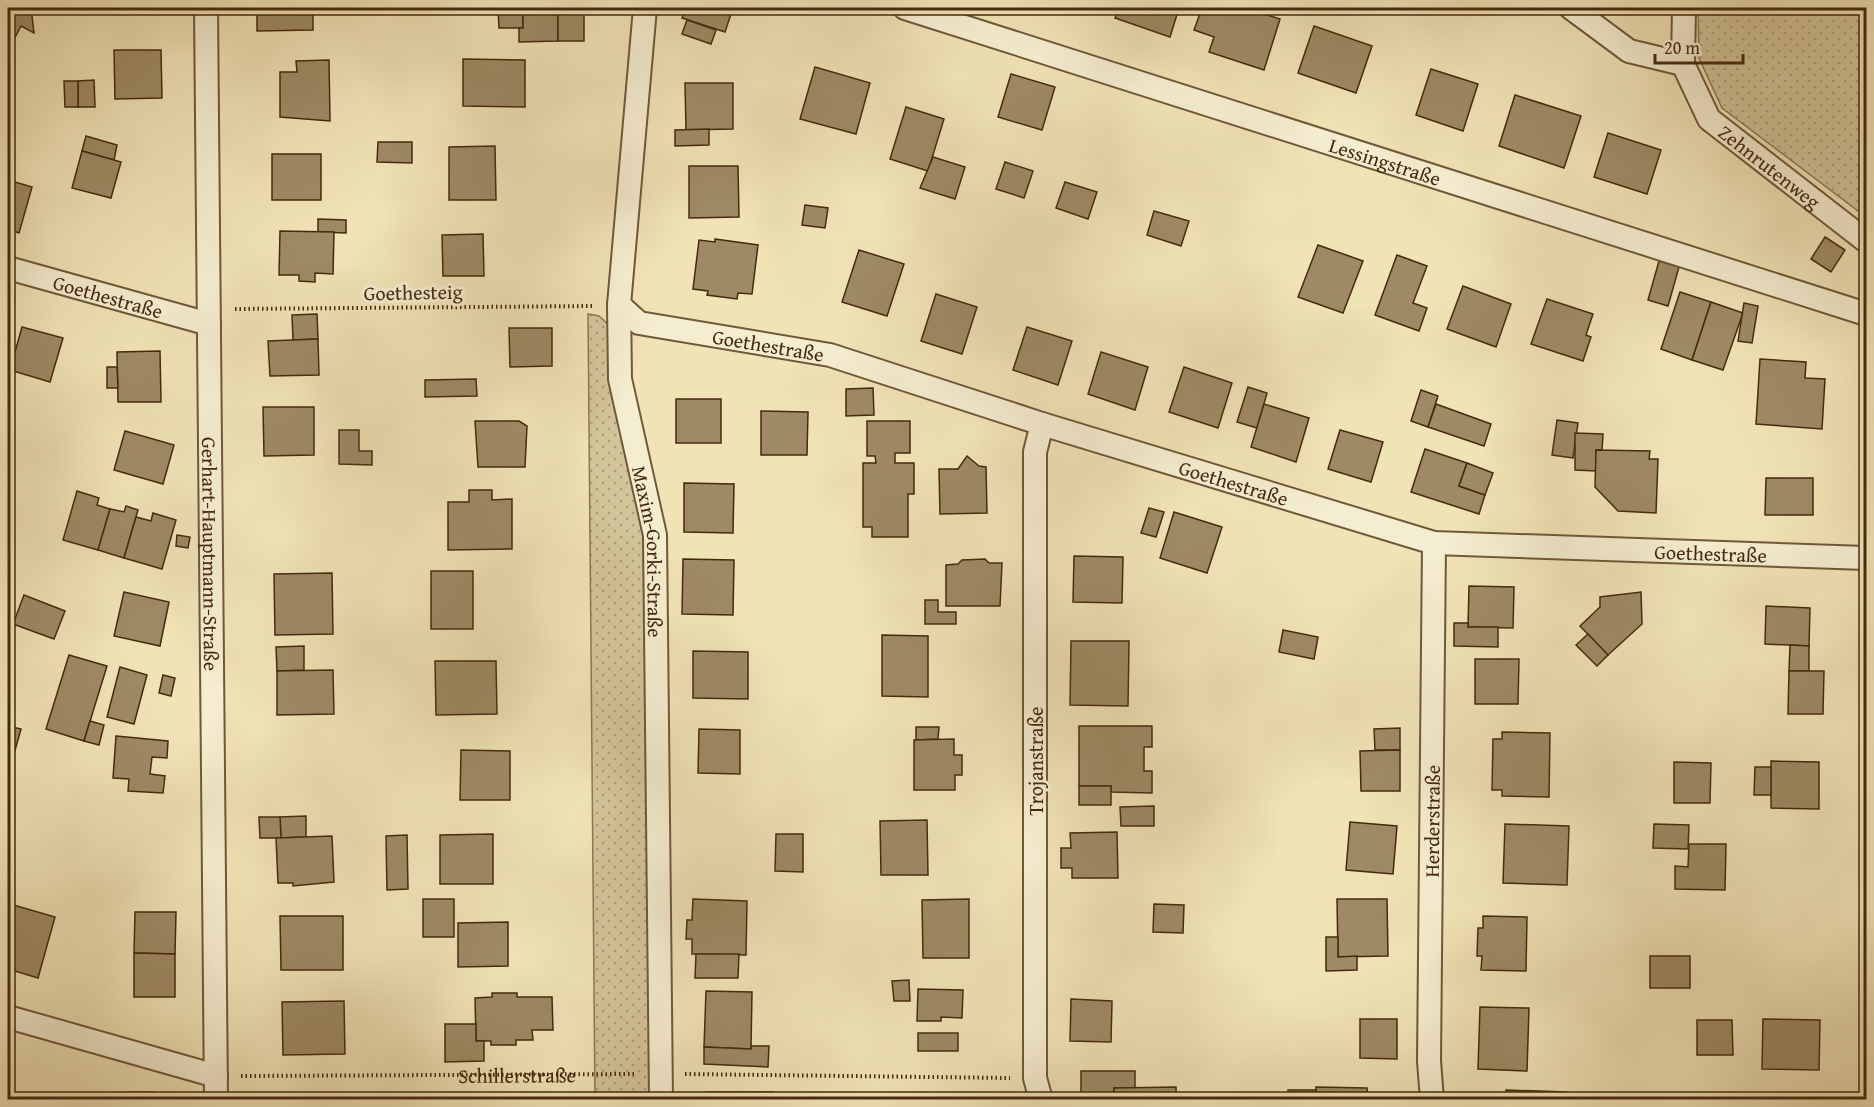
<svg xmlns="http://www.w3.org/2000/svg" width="1874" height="1107" font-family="'Gentium Book Plus',serif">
<defs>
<pattern id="grass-dots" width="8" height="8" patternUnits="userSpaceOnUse" patternTransform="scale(1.5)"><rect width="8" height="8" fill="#d3c499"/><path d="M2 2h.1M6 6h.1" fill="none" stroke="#ad9f7b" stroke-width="1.8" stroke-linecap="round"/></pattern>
</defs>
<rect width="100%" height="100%" fill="#f0e3b6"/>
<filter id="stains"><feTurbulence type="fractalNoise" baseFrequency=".00333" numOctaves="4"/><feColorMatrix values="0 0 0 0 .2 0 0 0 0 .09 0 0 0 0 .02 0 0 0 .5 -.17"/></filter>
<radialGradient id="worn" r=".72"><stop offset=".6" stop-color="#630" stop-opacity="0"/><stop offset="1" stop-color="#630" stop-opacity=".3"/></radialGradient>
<!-- grass -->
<g fill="url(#grass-dots)" stroke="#8c7754" stroke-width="1.5">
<path d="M1698,8H1866V217L1722,108L1699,58Z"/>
<path d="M588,314L599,316L610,326V376L643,537L651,1099H595Z"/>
</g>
<!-- building -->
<g fill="#9e8a65" stroke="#452a0e" stroke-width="1.5">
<path d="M8,8H31L34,33L21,26L8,51Z"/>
<path d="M257,8H313V30L257,31Z"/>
<path d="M498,8H523V28H499Z"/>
<path d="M523,8H558V41L519,42V28H523Z"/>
<rect x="558" y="8" width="26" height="33"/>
<path d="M686,8H733L725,32L682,18Z"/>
<path d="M1119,8H1179L1170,37L1115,18Z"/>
<path d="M1202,8H1246L1280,19L1264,70L1209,52L1214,37L1194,30Z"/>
<path d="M687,20L716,30L711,44L682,34Z"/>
<path d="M1314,26L1372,46L1356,93L1298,73Z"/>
<path d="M114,50H161L162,98L115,99Z"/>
<path d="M463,59L525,60V107L463,106Z"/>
<path d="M329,60L330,121L280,117V72H297L296,61Z"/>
<path d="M815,67L870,83L856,134L800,119Z"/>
<path d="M1431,69L1478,84L1463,131L1416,115Z"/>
<path d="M1011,74L1055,87L1042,130L998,117Z"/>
<path d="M94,80L95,107H78V81Z"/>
<path d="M64,81H78V107H65Z"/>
<path d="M685,83H733V129L686,130Z"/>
<path d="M1515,95L1581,116L1564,168L1499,146Z"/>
<path d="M906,107L944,119L928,171L890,159Z"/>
<path d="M709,129V145L675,146V130Z"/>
<path d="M1608,133L1661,150L1647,194L1594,177Z"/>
<path d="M86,136L117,145L114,160L82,151Z"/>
<path d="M378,142H412V163L377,162Z"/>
<path d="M495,146L496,200H449V147Z"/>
<path d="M82,151L121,162L111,198L72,188Z"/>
<rect x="272" y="154" width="49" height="46"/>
<path d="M933,157L965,167L955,199L920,188Z"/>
<path d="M1005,162L1033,171L1024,198L996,189Z"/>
<path d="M689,166H738L739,217L689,218Z"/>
<path d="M8,180L32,187L19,233L8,229Z"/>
<path d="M1065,182L1097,192L1088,219L1056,208Z"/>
<path d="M805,205L828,208L825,228L802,225Z"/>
<path d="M1154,211L1189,221L1181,246L1147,235Z"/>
<path d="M318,219L346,220V233L318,232Z"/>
<path d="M280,231L334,232L333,274L315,273V282L299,281V275H279Z"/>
<path d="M483,234L484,276H443L442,235Z"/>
<path d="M1825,237L1845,250L1831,272L1811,259Z"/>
<path d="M715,239L758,245L752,294L738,293L737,299L707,295L708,291L693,289L699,240L715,242Z"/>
<path d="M1318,245L1363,261L1343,313L1298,297Z"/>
<path d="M859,250L904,264L887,316L842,302Z"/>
<path d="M1397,255L1427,266L1413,303L1427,308L1419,331L1375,315Z"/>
<path d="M1659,261L1679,267L1668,306L1648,300Z"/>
<path d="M1463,286L1511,304L1496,347L1447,329Z"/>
<path d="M1680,292L1711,302L1692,360L1661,349Z"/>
<path d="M936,294L977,307L962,354L921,341Z"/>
<path d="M1547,299L1593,314L1586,335L1591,337L1583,361L1531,344Z"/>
<path d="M1711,302L1743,313L1723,370L1692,360Z"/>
<path d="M1744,303L1758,306L1752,343L1738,341Z"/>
<path d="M317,314L318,339L293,340L292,315Z"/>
<path d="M22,327L63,338L50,382L10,370Z"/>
<path d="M1027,327L1072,341L1058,385L1013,370Z"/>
<path d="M509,328H552V366L510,367Z"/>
<path d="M318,339L319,375L270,376L268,341Z"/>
<path d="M160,351L161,402H118L117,352Z"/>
<path d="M1101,352L1148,367L1135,410L1088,394Z"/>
<path d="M1760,359L1806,362L1805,378L1825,379L1822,429L1756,424Z"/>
<path d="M107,367H117L118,388H107Z"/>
<path d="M1184,367L1232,383L1218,428L1169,412Z"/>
<path d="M476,379L477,396L425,397V380Z"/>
<path d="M1248,387L1267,393L1257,428L1237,422Z"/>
<path d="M873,388L874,415L846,416V389Z"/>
<path d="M1421,390L1438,396L1428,427L1411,421Z"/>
<rect x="676" y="399" width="45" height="44"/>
<path d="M1264,404L1309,418L1296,462L1251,447Z"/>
<path d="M1436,404L1491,424L1484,446L1428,427Z"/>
<path d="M263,407H314V455L264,456Z"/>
<path d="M761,411L808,412L807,455H761Z"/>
<path d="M1557,420L1578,423L1573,458L1552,455Z"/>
<path d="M475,421H519L527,426L525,467H478Z"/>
<path d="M867,421H910V453H895V463H914V494H908V537H872V527H863V463H876L875,456H867Z"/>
<path d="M339,430H359V451H372V465L339,464Z"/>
<path d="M1340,430L1383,442L1371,482L1328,469Z"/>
<path d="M125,431L174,445L163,484L114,470Z"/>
<path d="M1575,433L1603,434L1602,450H1596V471L1575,470Z"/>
<path d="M1425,449L1467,463L1459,486L1485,495L1479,514L1411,492Z"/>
<path d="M1596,450L1650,451L1649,459H1658L1656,513L1618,511L1595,487Z"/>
<path d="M967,456L979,466L986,467L987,513L940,514L939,469H958Z"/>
<path d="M1467,463L1493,473L1485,495L1459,486Z"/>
<path d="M1766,478H1813V515H1765Z"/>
<path d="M684,483L734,484L733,533L684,532Z"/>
<path d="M469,490H492V500L512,499V549L448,550V502H469Z"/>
<path d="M77,491L99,498L97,505L110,509L98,550L63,540Z"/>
<path d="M126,506L138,510L124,558L98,550L110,509L124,512Z"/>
<path d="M1149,508L1164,512L1156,537L1141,533Z"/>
<path d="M1174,512L1222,527L1207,573L1160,558Z"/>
<path d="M153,513L176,520L162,569L124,558L136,517L151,521Z"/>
<path d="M177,535L190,537L188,548L176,546Z"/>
<path d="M1074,556L1123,557L1122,603L1073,602Z"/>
<path d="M683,559L734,560L733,615L682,614Z"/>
<path d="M985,559L989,563H1002L1000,606H946V565L958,564L962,560Z"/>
<rect x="431" y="571" width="42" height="58"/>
<path d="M332,573L333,634L275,635L274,574Z"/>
<path d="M1469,586L1514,587L1513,628L1468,627Z"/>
<path d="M124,592L169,602L160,646L114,636Z"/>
<path d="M1641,592L1642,624L1608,655L1580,626L1600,607V597Z"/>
<path d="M24,595L65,611L54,639L13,624Z"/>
<path d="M925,600H938V612H956V624H925Z"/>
<path d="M1766,606L1810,608L1809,646L1765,644Z"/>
<path d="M1454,623H1468V627H1498V647L1454,646Z"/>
<path d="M1283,630L1318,637L1314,659L1279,652Z"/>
<path d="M1588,634L1608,655L1597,666L1576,645Z"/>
<path d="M882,635L928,636V697L882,696Z"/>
<path d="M1071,641H1129L1128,706L1070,705Z"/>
<path d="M1790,645L1809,646V671H1789Z"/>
<path d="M304,646V670L277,671L276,647Z"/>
<path d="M693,651L748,652V699L693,698Z"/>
<path d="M69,655L107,666L84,741L46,729Z"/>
<path d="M1475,659H1519L1518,704H1475Z"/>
<path d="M435,661H496L497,714L436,715Z"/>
<path d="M120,667L147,675L134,724L107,717Z"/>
<path d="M333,670L334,714L277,715V671Z"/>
<path d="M1789,671H1824L1823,714H1788Z"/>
<path d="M163,675L175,678L171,696L159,693Z"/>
<path d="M90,721L104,725L99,745L84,741Z"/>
<path d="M8,726L21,729L8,775Z"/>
<path d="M1079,726H1152V747H1144V771H1152V793L1111,792V786H1079Z"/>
<path d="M916,727H939L938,739L916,740Z"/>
<path d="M1400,728V750H1375L1374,729Z"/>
<path d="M699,729L740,730V774L698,773Z"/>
<path d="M1502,732L1550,733L1549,797L1502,796V790H1492L1493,739H1502Z"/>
<path d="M116,736L168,741L167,758L152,757L150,774L165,776L163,793L128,791L129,779L113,778Z"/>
<path d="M954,739V755H962V775H955V790H914V740Z"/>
<path d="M461,750L510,751V800H460Z"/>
<path d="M1400,750V791H1361L1360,751Z"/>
<path d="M1771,761L1819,762V809L1771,808Z"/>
<path d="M1674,762L1711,763L1710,803H1674Z"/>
<path d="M1755,767H1771V795H1754Z"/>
<rect x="1079" y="786" width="32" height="19"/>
<path d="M1154,806V826H1121L1120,807Z"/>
<path d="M306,816V837L281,838L280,817Z"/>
<path d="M259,817H280L281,838H260Z"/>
<path d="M927,820L928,875H881L880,821Z"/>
<path d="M1350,822L1397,826L1393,874L1346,870Z"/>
<path d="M1505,824L1569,826L1567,885L1503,883Z"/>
<path d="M1654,824L1689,825L1688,849L1653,848Z"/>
<path d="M1117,832L1118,878H1072V868H1061V848H1071L1070,833Z"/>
<path d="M493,834V884H440V835Z"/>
<path d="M776,834H803V872L775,871Z"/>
<path d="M407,835L408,889L387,890L386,836Z"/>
<path d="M332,836L334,882L293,886V883H278L276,838Z"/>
<path d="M1689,844H1726L1725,890L1675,889V866L1688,867Z"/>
<rect x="423" y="899" width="31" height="38"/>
<path d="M693,899L747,901L746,955L692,954V939H686L687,920H692Z"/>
<path d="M969,899V958H923L922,900Z"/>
<path d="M1337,899H1387L1388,956L1338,957Z"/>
<path d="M10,904L55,917L38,978L8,969V914Z"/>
<path d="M1154,904L1184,905L1183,933L1153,932Z"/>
<path d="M135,912H176L175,954L134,953Z"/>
<path d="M280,916H343V970H281Z"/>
<path d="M1483,916L1527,917L1526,971L1481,970L1482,956H1477L1478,928H1483Z"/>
<path d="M508,922V966L458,967V923Z"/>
<path d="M1326,937H1338V957L1357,956V970L1326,971Z"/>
<path d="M134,953L175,954V997H134Z"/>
<path d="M696,954H739L738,978H695Z"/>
<rect x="1650" y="956" width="40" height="32"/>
<path d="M909,980L910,1001H894L892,981Z"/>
<path d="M918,989L963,990L962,1018L941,1017V1021H917Z"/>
<path d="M706,991L752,992L751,1049L704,1047Z"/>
<path d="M492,993H517V997H552L553,1030H532L533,1040H516V1045H491V1041H476L475,998L492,997Z"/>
<path d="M1071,999L1112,1001L1111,1042L1070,1041Z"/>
<path d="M344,1001L345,1054L283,1055L282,1002Z"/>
<path d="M1480,1007L1529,1008L1527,1071L1478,1069Z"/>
<path d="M1360,1019H1397V1059L1360,1058Z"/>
<path d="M1763,1019L1820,1020L1819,1070L1762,1069Z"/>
<path d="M1697,1020H1732L1733,1055H1697Z"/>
<path d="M445,1024H476V1041H484V1061L445,1062Z"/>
<rect x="918" y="1033" width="40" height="18"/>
<path d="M751,1046H769L768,1067L704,1064V1047L751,1049Z"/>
<path d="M1081,1071H1135V1088H1114V1100H1081Z"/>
<path d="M1176,1087V1100H1114V1088Z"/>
<path d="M1316,1087L1367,1088L1368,1100H1316Z"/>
<rect x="1288" y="1090" width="28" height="10"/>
<path d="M1506,1090L1566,1092V1100H1506Z"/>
<path d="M154,1092V1100H88V1093Z"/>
<rect x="706" y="1092" width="67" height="8"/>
<path d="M287,1097L375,1098V1100H287Z"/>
</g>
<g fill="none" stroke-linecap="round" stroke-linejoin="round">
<defs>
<g id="street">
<path id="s2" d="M206,8L216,1100"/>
<path id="s3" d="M645,8L619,305L620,379L655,535L661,1100"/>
<path id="s4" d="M905,8L1866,314"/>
<path d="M1571,8L1629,51L1683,64"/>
<path id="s5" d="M1684,8L1683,64L1709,119L1866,241"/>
<path id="s6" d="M8,268L209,324"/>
<path id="s7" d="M619,305L639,323L830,355L1042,424L1434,543L1866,558"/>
<path d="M8,1017L216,1076"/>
<path d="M1041,1100L1035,1078V452L1042,424"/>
<path id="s8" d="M1432,1100L1429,1061L1434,543"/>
</g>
</defs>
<!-- street casing -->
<use href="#street" stroke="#705838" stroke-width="26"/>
<!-- path -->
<g stroke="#452a0e" stroke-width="4" stroke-dasharray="1.5 3" stroke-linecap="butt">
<path d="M235,309L594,306"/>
<path d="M685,1074L1010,1078"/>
<path id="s1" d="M241,1076L635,1074"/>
</g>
<!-- street -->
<use href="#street" stroke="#f5edd0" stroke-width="22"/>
</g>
<g text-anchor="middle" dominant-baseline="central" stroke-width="6" stroke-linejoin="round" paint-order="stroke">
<!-- street labels -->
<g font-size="20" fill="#452a0e" stroke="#f5edd0">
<text stroke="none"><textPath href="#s4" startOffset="504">Lessingstraße</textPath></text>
<text stroke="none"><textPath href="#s5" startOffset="194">Zehnrutenweg</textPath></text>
<text transform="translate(413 292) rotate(-1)">Goethesteig</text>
<text stroke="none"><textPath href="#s6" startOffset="104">Goethestraße</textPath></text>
<text stroke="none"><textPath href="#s7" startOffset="158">Goethestraße</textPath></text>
<text stroke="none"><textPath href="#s7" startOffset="644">Goethestraße</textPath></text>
<text stroke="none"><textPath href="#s3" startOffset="548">Maxim-Gorki-Straße</textPath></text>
<text stroke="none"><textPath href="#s7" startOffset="1130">Goethestraße</textPath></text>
<text stroke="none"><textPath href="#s2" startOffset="546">Gerhart-Hauptmann-Straße</textPath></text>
<text transform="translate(1035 761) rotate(-90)">Trojanstraße</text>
<text stroke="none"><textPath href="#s8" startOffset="279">Herderstraße</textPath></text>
<text stroke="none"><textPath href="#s1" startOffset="276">Schillerstraße</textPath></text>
</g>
</g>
<!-- margin -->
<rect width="1874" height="1107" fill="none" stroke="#f0e3b6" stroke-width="30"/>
<rect x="9" y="9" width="1856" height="1089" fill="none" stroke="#452a0e" stroke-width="3"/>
<rect x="15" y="15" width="1844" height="1077" fill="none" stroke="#452a0e" stroke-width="1.5"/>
<!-- scale -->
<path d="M1655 54v9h88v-9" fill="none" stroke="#452a0e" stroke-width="3"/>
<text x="1664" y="54" font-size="18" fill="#452a0e" stroke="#f5edd0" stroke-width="4.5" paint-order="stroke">20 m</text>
<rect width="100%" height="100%" filter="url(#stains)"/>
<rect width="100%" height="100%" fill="url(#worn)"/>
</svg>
